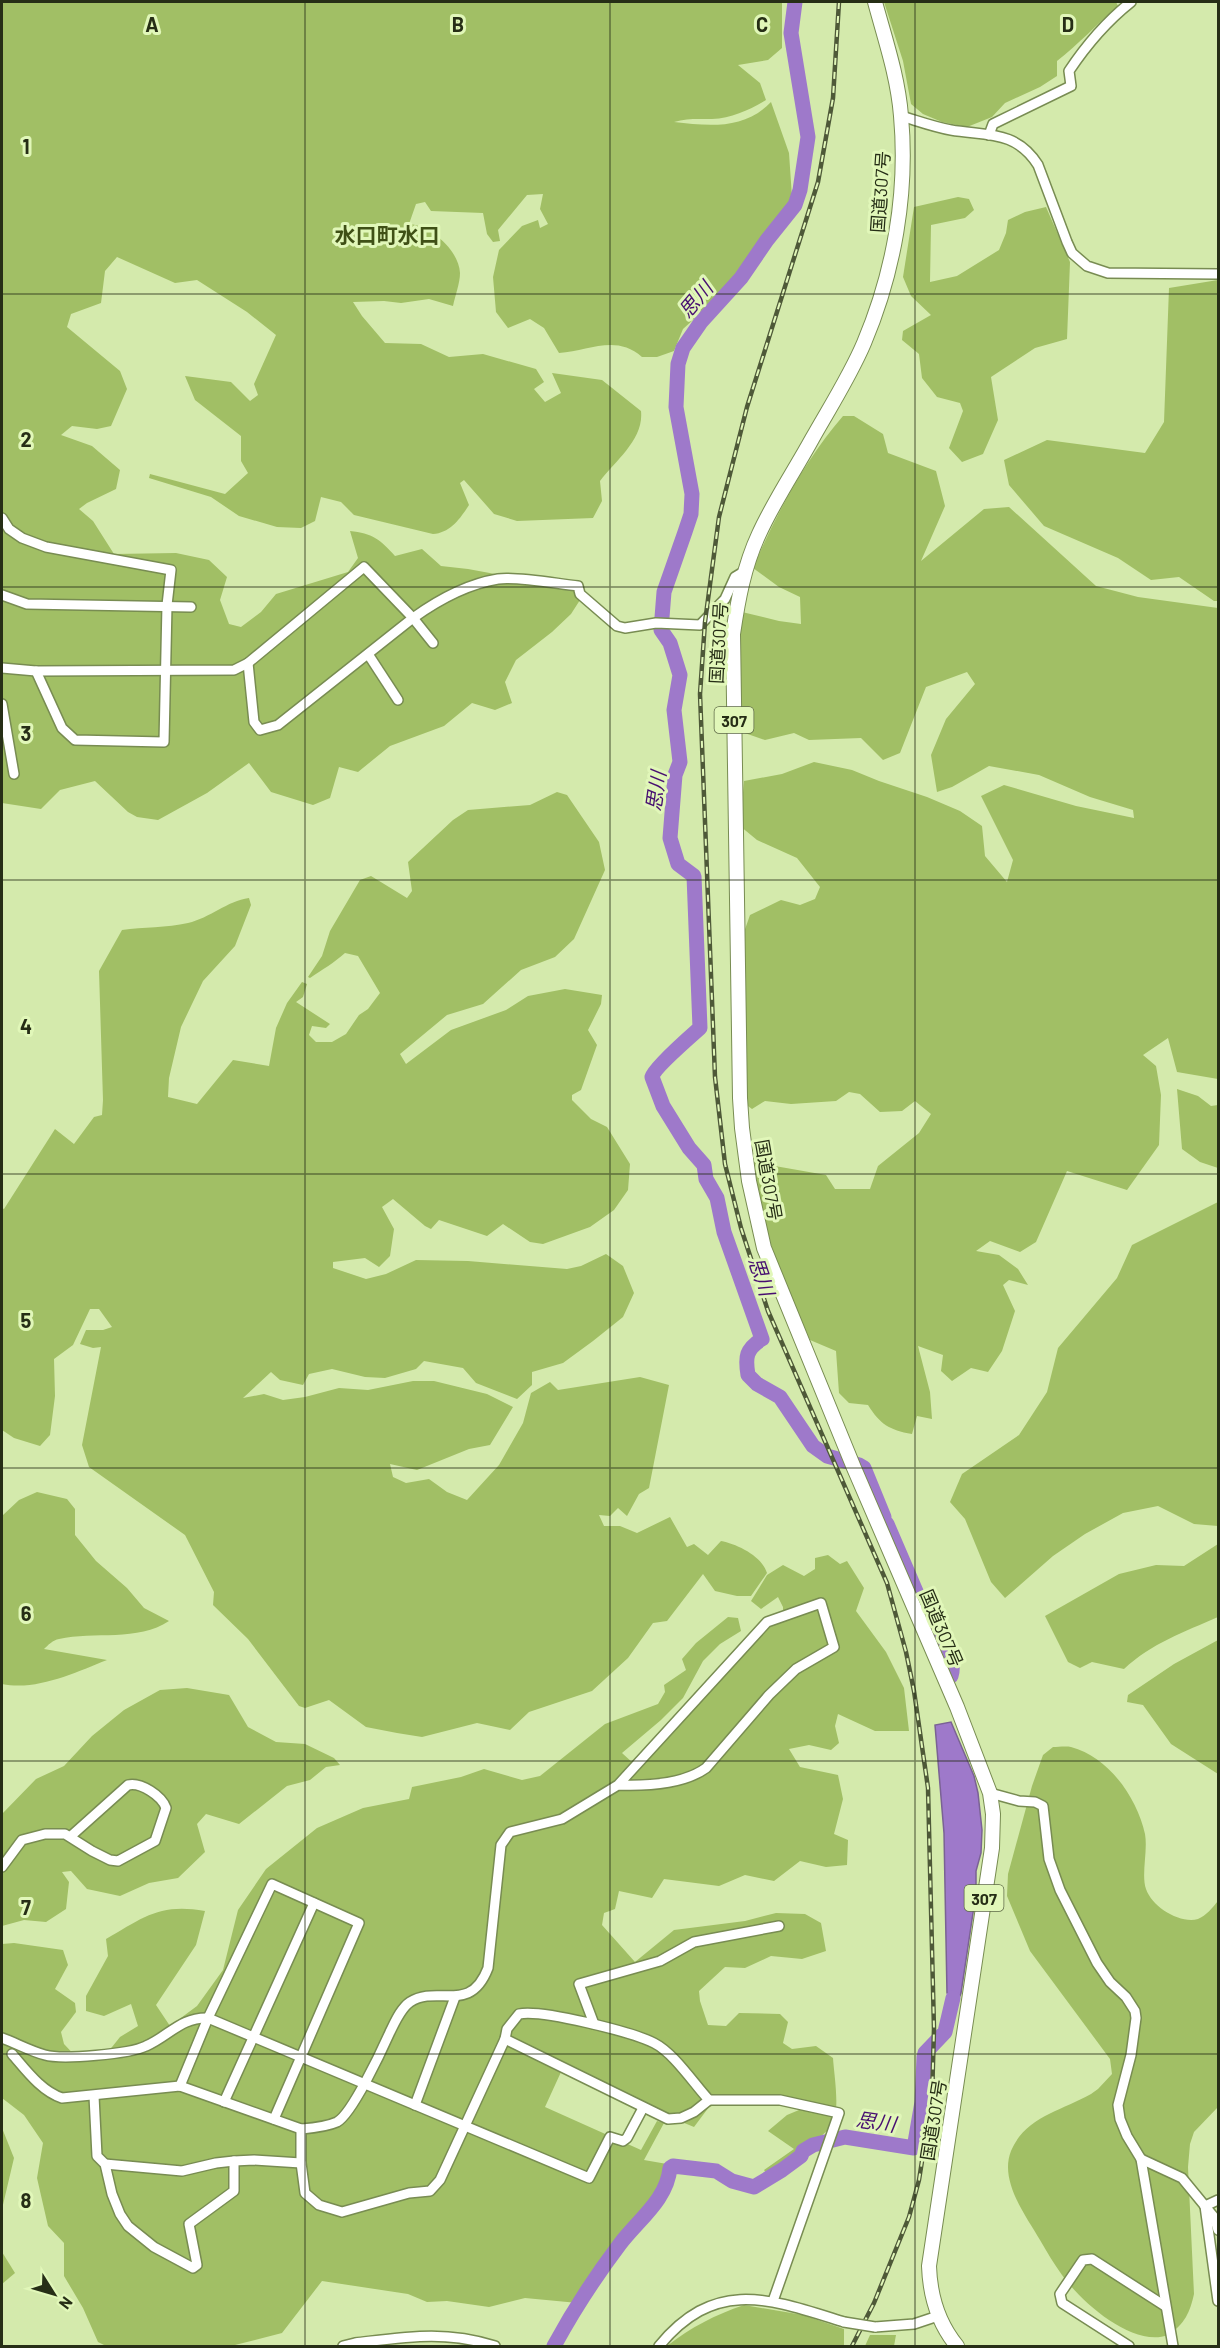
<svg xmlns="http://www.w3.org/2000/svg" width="1220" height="2348" font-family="Barlow,'Noto Sans JP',sans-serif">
<rect width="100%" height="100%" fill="#d4eaac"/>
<!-- forest -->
<g fill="#a1bf65">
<path d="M2,2H782V48L768,60L738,65L760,83L766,100C749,110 732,118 712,119C699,119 687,118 674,122C709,126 744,130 771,102L789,153L792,197L781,216L756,249L737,280L683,329L674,351L657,357H642C616,334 589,351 559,353L544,328L530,319L508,328L496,312L493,277L499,250L522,226L538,220L540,228L548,224L540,209L543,194L527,195L498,230L500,241L493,242L487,234L483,213L431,211L425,202L416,204L409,224C430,225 459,250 460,273C460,283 455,296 453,306L429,299L401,303L384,301L353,302L362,316L385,343L421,344L449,357L483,354L536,369L544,382L534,389L545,402L561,393L552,373L602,380L641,411C644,439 616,460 600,481L602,501L593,518L517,521L494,514L464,480L460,483L469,505C460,519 450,533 433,534L354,515L341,502L321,497L315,521L301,528L277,527L239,516L211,497L149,478L150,474L225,494L248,473L241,461V436L195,400L185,376L231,382L250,401L258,395L254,384L276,335L247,312L197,280L175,283L117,257L105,271L101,303L71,314L67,327L120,371L127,389L111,426L97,429L72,426L61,435L92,446L120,470L116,489L87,503L79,509L93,521L114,554L176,553L209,560L227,577L220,600L229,624L241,627L261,612L276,594L348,572L358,558L350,531C372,533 381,540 395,556L422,549L441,566L468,569L561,586L574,591L580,600L571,614L552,632L516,660L505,682L512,703L495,710L472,703L444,726L390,746L358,772L339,767L330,798L313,805L271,792L249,763L207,793L158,820L137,817L128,812L95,781L60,790L41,809L2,803Z"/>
<path d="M884,2H1116L1118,6C1097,24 1079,44 1057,61V76L1040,87L1005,103L992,117L967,127L942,122L923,114L911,104L903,61Z"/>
<path d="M958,197L969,199L974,210L965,218L931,225L930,282L957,276L999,250L1006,233L1008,220L1025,212L1046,207L1070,262L1067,339L1035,348L991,377L998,420L983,454L962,462L949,448L963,411L960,403L937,397L922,378L919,354L902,340L903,331L931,315L911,296L903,277L914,207Z"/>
<path d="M1218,280V601H1214L1179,577L1151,580L1118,558L1044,526L1009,485L1004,460L1047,440L1145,453L1164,422L1169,288Z"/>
<path d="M843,416H854L883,434L888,453L936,471L945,506L921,561L984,509L1009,507L1096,586L1138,597L1218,608V1079L1177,1072L1168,1038L1143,1055L1156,1066L1161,1095L1159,1145L1127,1190L1067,1171L1036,1242L1020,1252L990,1241L976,1251L999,1255L1018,1269L1028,1285L1009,1280L1003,1285L1015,1311L1002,1351L988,1372L971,1368L952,1381L941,1371L943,1355L918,1346L930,1392L932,1419L917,1416L912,1434C889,1430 880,1424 868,1405L849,1403L839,1393L836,1351L810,1340L784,1280L764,1226L752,1162L826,1175L835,1189H870L878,1166L919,1133L931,1114L915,1101L902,1111L880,1112L860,1094L849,1092L836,1101L791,1104L765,1101L752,1109L744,1103L743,935L750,915L781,900L800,905L815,899L820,887L797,858L757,840L740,826L744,781L782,774L814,762L852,770L879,781L927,797L960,811L982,826L985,856L1007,882L1013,860L981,796L1004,785L1076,806L1134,818L1133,810L1090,797L1039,775L989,766L952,787L937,792L931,755L946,719L975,684L967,672L926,687L900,753L883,760L861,738L809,740L794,733L765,740L739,731L737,656L742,612L779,621L801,624L800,597L779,587L753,568C776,514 805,460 843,416Z"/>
<path d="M557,792L567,795L599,842L605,870L574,939L555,957L521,970L483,1004L447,1015L400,1054L406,1064L451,1030L506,1010L528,996L565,989L602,995L601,1004L588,1030L597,1045L581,1090L572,1095V1100L591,1119L607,1127L630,1164L628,1190L614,1210L590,1227L543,1244L530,1242L503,1224L487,1236L439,1220L431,1229L425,1226L393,1199L382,1207L394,1229L390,1256L379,1267L365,1258L333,1262V1268L366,1279L386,1274L416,1260L468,1261L567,1269L581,1266L606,1254L623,1266L634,1293L623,1317L593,1341L563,1363L532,1372V1385L517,1399L476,1383L463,1368L424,1361L416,1369L385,1378L365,1377L332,1369L309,1374L303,1385L280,1380L271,1372L243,1398L264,1394L283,1400L305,1397L339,1388L368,1390L413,1381H434L487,1394L513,1407L490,1445L469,1449L417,1470L390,1464L393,1477L406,1483L429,1479L447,1492L467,1500L499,1465L523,1423L531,1393L550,1382L558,1390L640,1377L669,1385L649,1488L639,1494L627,1516L618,1508L610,1516L599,1515L604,1526H620L637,1533L670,1517L687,1547L694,1544L708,1555L721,1541C737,1544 762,1556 767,1573L751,1596H737L715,1591L703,1574L667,1621L653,1623L628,1658L592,1691L529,1712L510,1730L477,1723L422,1737L397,1733L366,1727L329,1700L305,1708L299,1706L248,1639L213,1605L214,1592L185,1535L89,1467L82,1445L101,1347L93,1348L80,1344L86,1330H103L112,1327L99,1309H90L73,1345L54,1359L55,1396L50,1435L40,1446L14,1438L2,1430V1208L4,1209L55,1129L74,1144L94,1117L102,1115L103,1100L99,971L122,930C143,927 167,928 188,923C210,918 227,901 249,898L251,905L235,946L203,981L181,1027L169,1078L168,1097L197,1104L233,1060L269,1066L276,1028L287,1003L302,982L307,984L303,997L296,1002L330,1024L326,1028L312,1026L309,1035L316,1042H332L346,1034L359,1015L368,1009L380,993L358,956L345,953C334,963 323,969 310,978L308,977L322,956L330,931L360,880L371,876L407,898L412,891L408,862L453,820L468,810L530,805Z"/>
<path d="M1177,1089L1198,1096L1211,1106L1218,1105V1168L1200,1162L1182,1149Z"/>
<path d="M1218,1202V1526L1194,1524L1158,1506L1123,1513L1085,1534L1053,1556L1005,1598L991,1582L965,1519L950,1502L962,1474L1019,1435L1047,1392L1058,1348L1117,1278L1132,1245Z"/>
<path d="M37,1492L67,1499L75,1509V1535L96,1561L127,1588L144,1608L169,1621C138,1642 94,1631 59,1639C53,1640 48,1645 44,1649L107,1660C74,1673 37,1691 2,1684V1516L19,1500Z"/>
<path d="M1218,1544V1617C1184,1632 1152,1643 1124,1669L1092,1662L1080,1668L1068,1662L1045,1616L1119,1574L1156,1565L1184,1566Z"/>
<path d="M828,1555L840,1564L847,1561L864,1588L856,1611L886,1652L904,1688L909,1731H875L838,1714L835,1726L839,1743L831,1750L809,1745L789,1749L800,1767L838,1775L843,1799L834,1834L848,1840L847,1865L826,1867L800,1861L774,1881L745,1875L719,1886L664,1879L652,1898L619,1891L615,1909L604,1913L602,1925L635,1962L674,1930L745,1921L776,1913L805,1914L821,1923L826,1951L802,1959L771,1956L745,1968L725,1967L699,1991L700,2001L708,2025L726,2026L739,2013L780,2014L788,2022L783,2043L792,2049L816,2046L833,2058C834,2074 840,2108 833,2123C827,2136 782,2166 768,2176L764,2170L794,2149L768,2131L787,2115L811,2105L745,2096L709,2107L694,2127L561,2072L545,2107L641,2150L657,2121L664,2123L644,2160L667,2164L662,2190L615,2246L578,2303L525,2298L489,2307L447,2301L427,2302L408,2294L322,2281L282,2333L231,2346H106L98,2342L83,2308L64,2276V2243L48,2226L37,2178L43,2143L24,2115L2,2098V1944L14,1943L63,1950L68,1965L55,1989L75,2003L76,2012L61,2032L64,2044L79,2060L104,2057L120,2037L138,2026L131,2004L104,2016L86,2011V1996L108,1956L106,1939C144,1917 160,1903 205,1911L196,1945L156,2005L170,2026L197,2006L223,1970L238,1910L266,1869L317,1828L363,1808L409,1799L412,1787L461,1777L484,1769L522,1780L540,1776L605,1724L658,1704L665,1692L664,1685L686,1670L682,1659L696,1643L728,1617L738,1618L741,1631L720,1644L703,1661L683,1698L661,1720L622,1753L634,1764L765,1628L783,1617V1607L778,1597L761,1609L751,1601L767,1575L783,1565L804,1576L815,1569V1558Z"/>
<path d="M1218,1640V1774L1171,1744L1143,1705L1127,1702L1128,1695L1174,1664Z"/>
<path d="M187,1688L229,1695L248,1727L276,1742L305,1744L334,1758L340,1765L326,1767L310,1780L287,1786L239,1824L206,1814L197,1824L205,1852L178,1878L149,1883L120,1896L87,1889L71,1871L62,1872L69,1882L66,1909L46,1922L24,1920L2,1926V1814L36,1779L64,1766L92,1736L124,1710L160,1690Z"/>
<path d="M1053,1747C1058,1747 1066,1746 1071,1747C1109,1757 1137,1798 1145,1834C1148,1851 1141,1875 1146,1889C1152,1907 1180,1924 1198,1919C1206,1916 1213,1907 1218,1901V2107L1194,2132L1190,2144L1188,2167L1194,2294C1190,2312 1185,2324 1168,2335C1133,2348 1081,2302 1062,2275C1054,2264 1047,2252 1040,2240C1026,2216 999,2181 1011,2151C1025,2117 1061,2111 1091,2094L1098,2089L1112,2074L1110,2059L1030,1951L1007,1896L1008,1874L1032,1786L1043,1755Z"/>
<path d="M2,2119V2128L14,2158L2,2209Z"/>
<path d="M2,2252L15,2273L2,2284Z"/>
<path d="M744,2305L803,2315L844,2329V2346H667C691,2327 715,2315 744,2305Z"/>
<path d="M870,2335H896L894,2346H865Z"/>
</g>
<!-- water -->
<path fill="#9e79ca" stroke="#7a6294" stroke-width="1.5" d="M951,1722L974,1776L978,1793L982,1830L981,1853L976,1871V1893L961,1993L960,1996L955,1995L952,2013L947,2018L952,1995L947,1993L944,1833L935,1725Z"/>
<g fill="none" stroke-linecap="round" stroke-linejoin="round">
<!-- river -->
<g stroke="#9e79ca" stroke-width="15">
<path d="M795,2L791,33L808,137L800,190L795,205L767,240L741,278L701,322L683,348L678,364L676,407L692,494L691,514L685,532L664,592L661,630L670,643L680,675L674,710L680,762L675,775L670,838L678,864L694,876L700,1028C691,1036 654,1068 652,1077L663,1106L689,1148L704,1165L706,1179L717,1198L724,1232L762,1339C746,1349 745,1357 748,1375L757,1384L780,1397L813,1446L827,1456L859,1465L864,1468L884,1517"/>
<path d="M887,1524L930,1624C945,1634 956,1660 951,1676"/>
<path d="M554,2346C573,2311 595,2277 620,2244C638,2220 667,2200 670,2168L673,2166L716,2171L732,2181L754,2187L782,2170L801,2156L803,2151L813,2145L845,2137L914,2148L922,2102L924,2057L925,2053L945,2032L953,1998"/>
</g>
<defs>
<g id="minor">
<path d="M901,116C918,121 934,127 951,130C986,136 1016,130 1038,165L1067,242L1072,253L1087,266L1108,273L1218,274"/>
<path d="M989,135L993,124L1071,86L1069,71C1087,44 1107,21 1131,2"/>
<path d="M2,518L9,529L22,538L46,547L171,570L167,605L164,742L75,740L62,728L36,671"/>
<path d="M2,595L27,604L191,607"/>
<path d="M368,654L398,700"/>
<path d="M248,663L254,722L260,730L278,725L413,618C438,600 467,584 498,579C516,576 558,584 578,586L580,594L617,626L625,628L656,623L700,625L725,599L735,577L745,571"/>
<path d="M2,668L36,671L234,670L248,663L364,567L413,618L433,643"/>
<path d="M2,704L14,774"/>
<path d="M990,1793L1019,1801L1035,1802L1043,1806L1049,1859L1060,1890L1097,1963L1110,1982L1126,1997L1135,2011L1136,2018L1131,2055L1118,2105L1120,2119L1127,2136L1141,2159L1173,2346"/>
<path d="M2,1867L22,1840L45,1834H65L92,1851L110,1860L118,1861L155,1841L166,1808C162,1796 141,1782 128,1785L71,1836"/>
<path d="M594,2024L579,1984L660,1961L694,1942L779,1926"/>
<path d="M2,2038C16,2043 30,2051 45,2055C62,2060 130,2054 146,2046C169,2036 181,2017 208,2018L589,2178L610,2137L623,2141L627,2138L643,2108"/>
<path d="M505,2039L668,2119L681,2118L694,2112L709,2100H780L839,2113L773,2301"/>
<path d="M12,2054C26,2070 41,2091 62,2098L180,2086L301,2129C313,2128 326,2127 337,2122C352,2114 382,2050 390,2032C395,2022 401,2008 410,2002C438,1984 470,2015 488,1968L501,1845L510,1832L562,1819L618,1785L767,1622L821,1603L834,1647L796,1669L769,1695L706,1768C684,1784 645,1786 618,1785"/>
<path d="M180,2086L208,2018L272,1884L359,1923L274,2119"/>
<path d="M94,2096L97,2156L105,2164L112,2194L120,2214L128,2226L154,2247L193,2268L197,2265L189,2224L234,2191V2161"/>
<path d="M224,2102L314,1903"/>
<path d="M415,2105L455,1997"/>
<path d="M301,2129V2163L305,2193L319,2205L342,2212L409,2193L430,2191L440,2180L505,2039L507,2029L519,2014C541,2009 632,2032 654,2043C674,2053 694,2084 709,2100"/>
<path d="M1141,2159L1182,2178L1214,2217L1218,2230"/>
<path d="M105,2164L182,2171L216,2163L234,2161L254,2160L301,2163"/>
<path d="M1205,2206L1218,2301"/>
<path d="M1205,2206L1218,2200"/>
<path d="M875,2327L914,2324L938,2316"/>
<path d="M343,2346L355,2343C406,2337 445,2330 495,2346"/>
<path d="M659,2346C716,2277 770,2299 844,2322"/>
<path d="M1129,2346L1062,2303L1060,2294L1083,2260L1092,2259L1165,2306"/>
</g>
<path id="highway" d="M875,2C885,39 898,77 901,116C908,193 894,272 864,343C850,376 830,407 812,439C795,470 774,501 759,534C744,566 738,600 733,634L740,1098L742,1128L749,1181L764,1248L854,1468L957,1707L990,1793L993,1814L992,1848L929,2266C930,2296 938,2323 957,2346"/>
</defs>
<!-- minor casing -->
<use href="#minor" stroke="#788c52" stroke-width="12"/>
<!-- highway casing -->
<use href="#highway" stroke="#788c52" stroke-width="16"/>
<!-- minor -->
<use href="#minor" stroke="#fff" stroke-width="9"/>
<!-- highway -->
<use href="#highway" stroke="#fff" stroke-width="14"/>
<defs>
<path id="rail" d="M839,2L833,98L818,182L747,407L719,517L705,622L700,694L715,1077L725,1164L741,1228L768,1311L887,1583L906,1652L914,1691L928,1788L934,2029L932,2098L919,2180L909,2217L874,2303L852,2346"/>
</defs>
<!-- rail casing -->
<use href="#rail" stroke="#4e5938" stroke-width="4.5"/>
<!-- rail -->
<use href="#rail" stroke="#e1f7b9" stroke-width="2" stroke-dasharray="7" stroke-linecap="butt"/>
<defs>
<path id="minor-bridge" d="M844,2322L875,2327"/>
</defs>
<!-- minor-bridge casing -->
<use href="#minor-bridge" stroke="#788c52" stroke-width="12" stroke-linecap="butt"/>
<!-- minor-bridge -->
<use href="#minor-bridge" stroke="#fff" stroke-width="9"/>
</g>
<!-- grid -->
<path fill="none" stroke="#262e16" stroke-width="1.5" stroke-opacity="0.55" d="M305,2V2346M610,2V2346M915,2V2346M2,294H1218M2,587H1218M2,880H1218M2,1174H1218M2,1468H1218M2,1761H1218M2,2054H1218"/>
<g text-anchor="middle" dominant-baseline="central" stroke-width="6" stroke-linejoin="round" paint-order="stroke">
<!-- shield labels -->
<g fill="#e1f7b9" stroke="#5e6a47" stroke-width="1.5">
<rect x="714.5" y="707" width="39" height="26" rx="4.5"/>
<rect x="964.5" y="1885" width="39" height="26" rx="4.5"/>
</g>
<g font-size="16" font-weight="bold" fill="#262e16">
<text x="734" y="720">307</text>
<text x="984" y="1898">307</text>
</g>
<!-- street labels -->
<g font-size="18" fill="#262e16" stroke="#e1f7b9">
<text transform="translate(880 192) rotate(-86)">国道307号</text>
<text transform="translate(718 643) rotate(-87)">国道307号</text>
<text transform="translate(769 1180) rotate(80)">国道307号</text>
<text transform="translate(942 1628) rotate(67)">国道307号</text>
<text transform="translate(933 2120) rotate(-81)">国道307号</text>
</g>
<!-- water labels -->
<g font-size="20" font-style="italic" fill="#470f71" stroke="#e1f7b9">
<text transform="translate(695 299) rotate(-50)">思川</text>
<text transform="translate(655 791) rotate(-82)">思川</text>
<text transform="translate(762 1276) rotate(71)">思川</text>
<text transform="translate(876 2121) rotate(8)">思川</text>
</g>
<!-- quarter labels -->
<g font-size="21" font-weight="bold" fill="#3f5016" stroke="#e1f7b9">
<text x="387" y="234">水口町水口</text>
</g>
</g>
<g font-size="20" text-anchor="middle" font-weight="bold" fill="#262e16" stroke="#e1f7b9" stroke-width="6" stroke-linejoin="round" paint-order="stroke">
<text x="152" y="32">A</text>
<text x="458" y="32">B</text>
<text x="762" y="32">C</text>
<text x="1068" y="32">D</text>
<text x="26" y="154">1</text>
<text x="26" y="447">2</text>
<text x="26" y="741">3</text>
<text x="26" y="1034">4</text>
<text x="26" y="1328">5</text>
<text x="26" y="1621">6</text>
<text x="26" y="1915">7</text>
<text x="26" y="2208">8</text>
</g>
<!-- border -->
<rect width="1220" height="2348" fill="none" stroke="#262e16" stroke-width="6"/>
<!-- north arrow -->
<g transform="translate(54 2294) rotate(127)" stroke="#e1f7b9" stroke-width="4.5" paint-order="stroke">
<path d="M0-4.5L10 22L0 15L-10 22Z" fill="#262e16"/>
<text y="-9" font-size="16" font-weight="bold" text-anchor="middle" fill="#262e16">N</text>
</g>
</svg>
